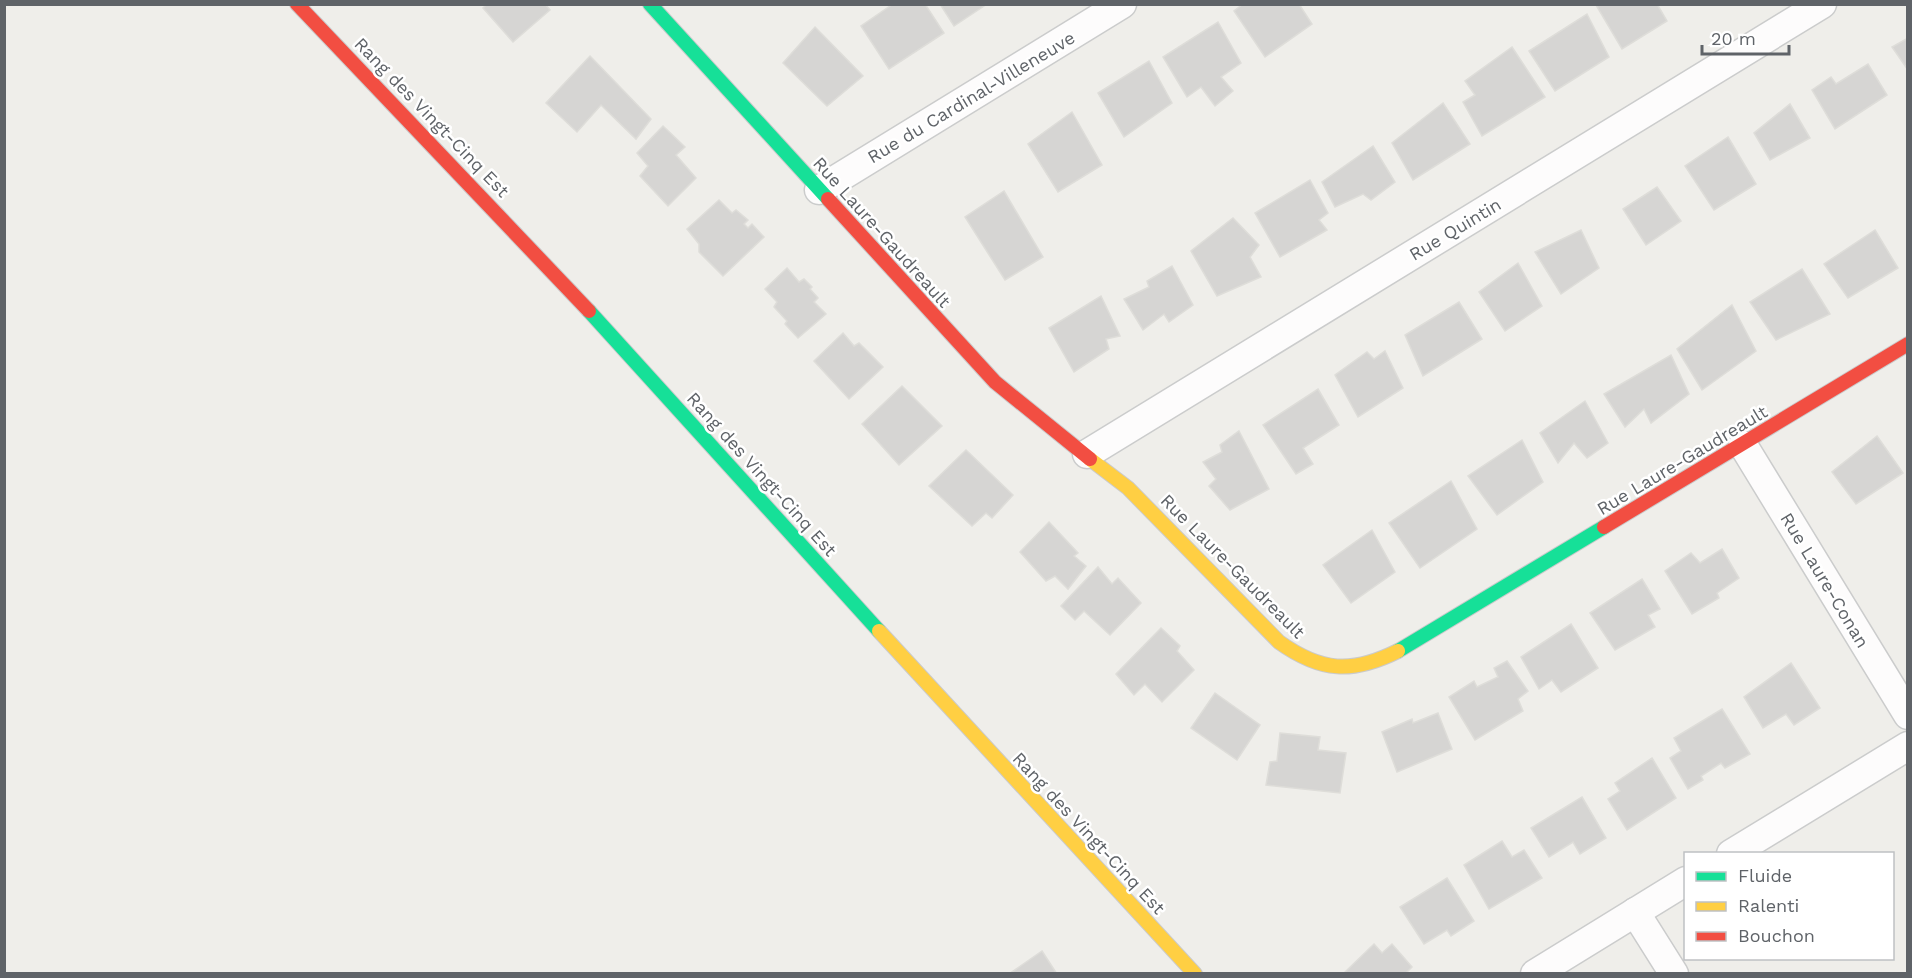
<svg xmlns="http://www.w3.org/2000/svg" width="1912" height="978" font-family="'Work Sans',sans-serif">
<rect width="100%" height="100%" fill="#efeeea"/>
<!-- building -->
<g fill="#d6d5d3" stroke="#deddd9" stroke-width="1.5">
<path d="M487,4H545L550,10L513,42L483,8Z"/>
<path d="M893,4H925L944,33L889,69L861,26Z"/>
<path d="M940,4H987L954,26Z"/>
<path d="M1243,4H1299L1312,24L1265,57L1234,11Z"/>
<path d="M1657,4L1667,21L1622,49L1596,5Z"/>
<path d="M1587,14L1609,57L1555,91L1529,51Z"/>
<path d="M1218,22L1241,63L1221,77L1233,91L1215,106L1201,87L1187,97L1163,57Z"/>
<path d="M815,27L863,76L827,106L783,63Z"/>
<path d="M1908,38V70L1892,47Z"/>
<path d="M1512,47L1545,97L1482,136L1463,102L1475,95L1465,81Z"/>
<path d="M590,56L651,119L636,139L601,105L577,132L546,103Z"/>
<path d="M1149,61L1172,103L1124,137L1098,93Z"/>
<path d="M1868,64L1887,95L1835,129L1812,90L1831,77L1836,84Z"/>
<path d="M1443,103L1470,144L1413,180L1392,143Z"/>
<path d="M1790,104L1810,138L1770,160L1754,133Z"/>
<path d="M1072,112L1102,165L1058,192L1028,144Z"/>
<path d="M663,126L685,147L676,155L696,178L668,206L640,176L648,166L637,153Z"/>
<path d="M1728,137L1756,184L1714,210L1685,166Z"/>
<path d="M1373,146L1395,182L1371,200L1363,194L1335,207L1322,182Z"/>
<path d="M1310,180L1328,213L1319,220L1327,230L1280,257L1255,213Z"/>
<path d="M1657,187L1681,221L1646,245L1623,209Z"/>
<path d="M1004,191L1043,257L1005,280L965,217Z"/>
<path d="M719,200L732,213L736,210L748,220L744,224L748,228L752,224L764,237L723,276L699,252V244L687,229Z"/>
<path d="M1233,218L1259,245L1250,257L1261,277L1217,296L1191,251Z"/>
<path d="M1581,230L1599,268L1561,294L1535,252Z"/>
<path d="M1875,230L1898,268L1848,298L1824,264Z"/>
<path d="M1518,263L1542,306L1505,331L1479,292Z"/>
<path d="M1172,266L1193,305L1169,322L1164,314L1143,330L1124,299L1149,287L1147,281Z"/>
<path d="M787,268L799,282L804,279L812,287L810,289L818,298L814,302L826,314L798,338L785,324L787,321L774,307L777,302L765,289Z"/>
<path d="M1802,269L1830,314L1776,340L1750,302Z"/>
<path d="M1101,296L1120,336L1106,339L1109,349L1074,372L1049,328Z"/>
<path d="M1459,302L1482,339L1423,376L1405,335Z"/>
<path d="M1732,305L1756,351L1702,390L1677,349Z"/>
<path d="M843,333L854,346L859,343L883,367L849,399L814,361Z"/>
<path d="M1385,351L1403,388L1358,417L1335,375L1367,352L1374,359Z"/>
<path d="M1671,355L1689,394L1651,423L1644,409L1625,427L1604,394Z"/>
<path d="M902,386L942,426L899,465L862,424Z"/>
<path d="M1318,389L1339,425L1303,448L1313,464L1296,474L1263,425Z"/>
<path d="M1585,401L1608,443L1587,458L1574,443L1558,463L1540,433Z"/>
<path d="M1239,431L1269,489L1230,510L1209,486L1216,479L1203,462L1222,452L1220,445Z"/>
<path d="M1877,436L1903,473L1856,504L1832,472Z"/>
<path d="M1522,440L1543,482L1497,515L1468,476Z"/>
<path d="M966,450L1013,495L992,518L986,513L972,526L929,486Z"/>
<path d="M1451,481L1477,529L1420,568L1389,523Z"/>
<path d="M1049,522L1078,553L1074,556L1086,566L1068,589L1055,576L1046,581L1020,552Z"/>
<path d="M1372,530L1395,572L1351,603L1323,565Z"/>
<path d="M1722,549L1739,578L1717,593L1719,598L1692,614L1665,571L1691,553L1700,563Z"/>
<path d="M1098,567L1112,584L1118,578L1141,603L1110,635L1084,611L1075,620L1061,606Z"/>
<path d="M1642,579L1660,609L1648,615L1655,627L1615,650L1590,613Z"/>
<path d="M1571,624L1598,668L1561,692L1552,680L1539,689L1521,657Z"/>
<path d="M1161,628L1180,646L1177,651L1194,670L1162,702L1145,684L1134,695L1116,674Z"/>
<path d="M1507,661L1528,691L1518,699L1523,711L1475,740L1449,697L1474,681L1477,687L1498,677L1494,668Z"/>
<path d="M1791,663L1820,708L1794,725L1786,714L1763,728L1744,697Z"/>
<path d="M1215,693L1260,725L1237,760L1191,728Z"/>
<path d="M1722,709L1750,754L1725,768L1721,763L1701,776L1703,780L1688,789L1670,758L1681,751L1674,738Z"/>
<path d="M1438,713L1452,749L1397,772L1382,732L1412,719L1413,723Z"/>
<path d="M1280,733L1320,737L1318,750L1346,753L1340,793L1266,785L1270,762L1277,761Z"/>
<path d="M1652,758L1676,798L1627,830L1608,799L1620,791L1615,783Z"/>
<path d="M1582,797L1606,838L1580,854L1573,842L1549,857L1531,828Z"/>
<path d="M1502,841L1512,857L1524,850L1542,878L1489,909L1464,865Z"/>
<path d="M1447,878L1474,921L1451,936L1447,930L1424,944L1400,907Z"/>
<path d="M1374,944L1382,953L1392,944L1412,967L1405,974H1343Z"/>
<path d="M1042,951L1057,974H1009Z"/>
</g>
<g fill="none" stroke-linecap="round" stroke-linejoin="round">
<defs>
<g id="street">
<path d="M819,190L1122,4"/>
<path d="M1743,445L1908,715"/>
<path d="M1087,454L1822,4"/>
<path d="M1731,854L1908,746"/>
<path d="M1635,912L1674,974"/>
<path d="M1535,974L1686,881"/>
</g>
<g id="fast">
<path d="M650,4L828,199"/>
<path d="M589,311L879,631"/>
<path d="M1398,651L1604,527"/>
</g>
<g id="slow">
<path d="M1090,459L1128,488L1279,642C1321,672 1352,674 1398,651"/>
<path d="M879,631L1195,974"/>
</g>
<g id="jam">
<path d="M297,4L589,311"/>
<path d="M828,199L995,382L1090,459"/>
<path d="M1604,527L1908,344"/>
</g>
</defs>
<!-- street casing -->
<use href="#street" stroke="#cbcccc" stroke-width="31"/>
<!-- fast casing -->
<use href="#fast" stroke="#cacacb" stroke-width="16"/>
<!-- slow casing -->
<use href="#slow" stroke="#cacacb" stroke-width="16"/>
<!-- jam casing -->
<use href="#jam" stroke="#cacacb" stroke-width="16"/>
<!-- street -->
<use href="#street" stroke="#fdfcfc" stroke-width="28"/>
<!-- fast -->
<use href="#fast" stroke="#16e098" stroke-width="14"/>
<!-- slow -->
<use href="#slow" stroke="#ffcf43" stroke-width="14"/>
<!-- jam -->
<use href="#jam" stroke="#f24e42" stroke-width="14"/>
</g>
<g text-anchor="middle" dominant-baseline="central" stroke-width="5" stroke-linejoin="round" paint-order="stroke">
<!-- street labels -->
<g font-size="18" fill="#5f6368" stroke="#fff">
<text transform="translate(971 97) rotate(-31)">Rue du Cardinal-Villeneuve</text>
<text transform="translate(432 117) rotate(46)">Rang des Vingt-Cinq Est</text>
<text transform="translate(1455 229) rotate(-31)">Rue Quintin</text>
<text transform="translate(882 232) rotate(48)">Rue Laure-Gaudreault</text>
<text transform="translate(1682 460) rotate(-31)">Rue Laure-Gaudreault</text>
<text transform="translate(762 474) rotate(48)">Rang des Vingt-Cinq Est</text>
<text transform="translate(1233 566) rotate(45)">Rue Laure-Gaudreault</text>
<text transform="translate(1825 580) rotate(59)">Rue Laure-Conan</text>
<text transform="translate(1089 833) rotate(47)">Rang des Vingt-Cinq Est</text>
</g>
</g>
<!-- border -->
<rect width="1912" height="978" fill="none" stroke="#5f6368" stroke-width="12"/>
<!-- legend -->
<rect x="1684" y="852" width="210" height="108" fill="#ffffff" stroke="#bfc1c3" stroke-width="1.5"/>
<rect x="1696" y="872" width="30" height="9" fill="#16e098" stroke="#bfc1c3" stroke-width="1.5"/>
<text x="1738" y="882" font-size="18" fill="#5f6368">Fluide</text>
<rect x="1696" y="902" width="30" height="9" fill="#ffcf43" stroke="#bfc1c3" stroke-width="1.5"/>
<text x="1738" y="912" font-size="18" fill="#5f6368">Ralenti</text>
<rect x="1696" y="932" width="30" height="9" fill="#f24e42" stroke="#bfc1c3" stroke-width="1.5"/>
<text x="1738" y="942" font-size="18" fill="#5f6368">Bouchon</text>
<!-- scale -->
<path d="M1702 45v9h87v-9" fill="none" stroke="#5f6368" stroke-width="3"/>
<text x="1711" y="45" font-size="18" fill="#5f6368" stroke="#ffffff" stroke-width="4.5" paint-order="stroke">20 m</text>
</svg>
